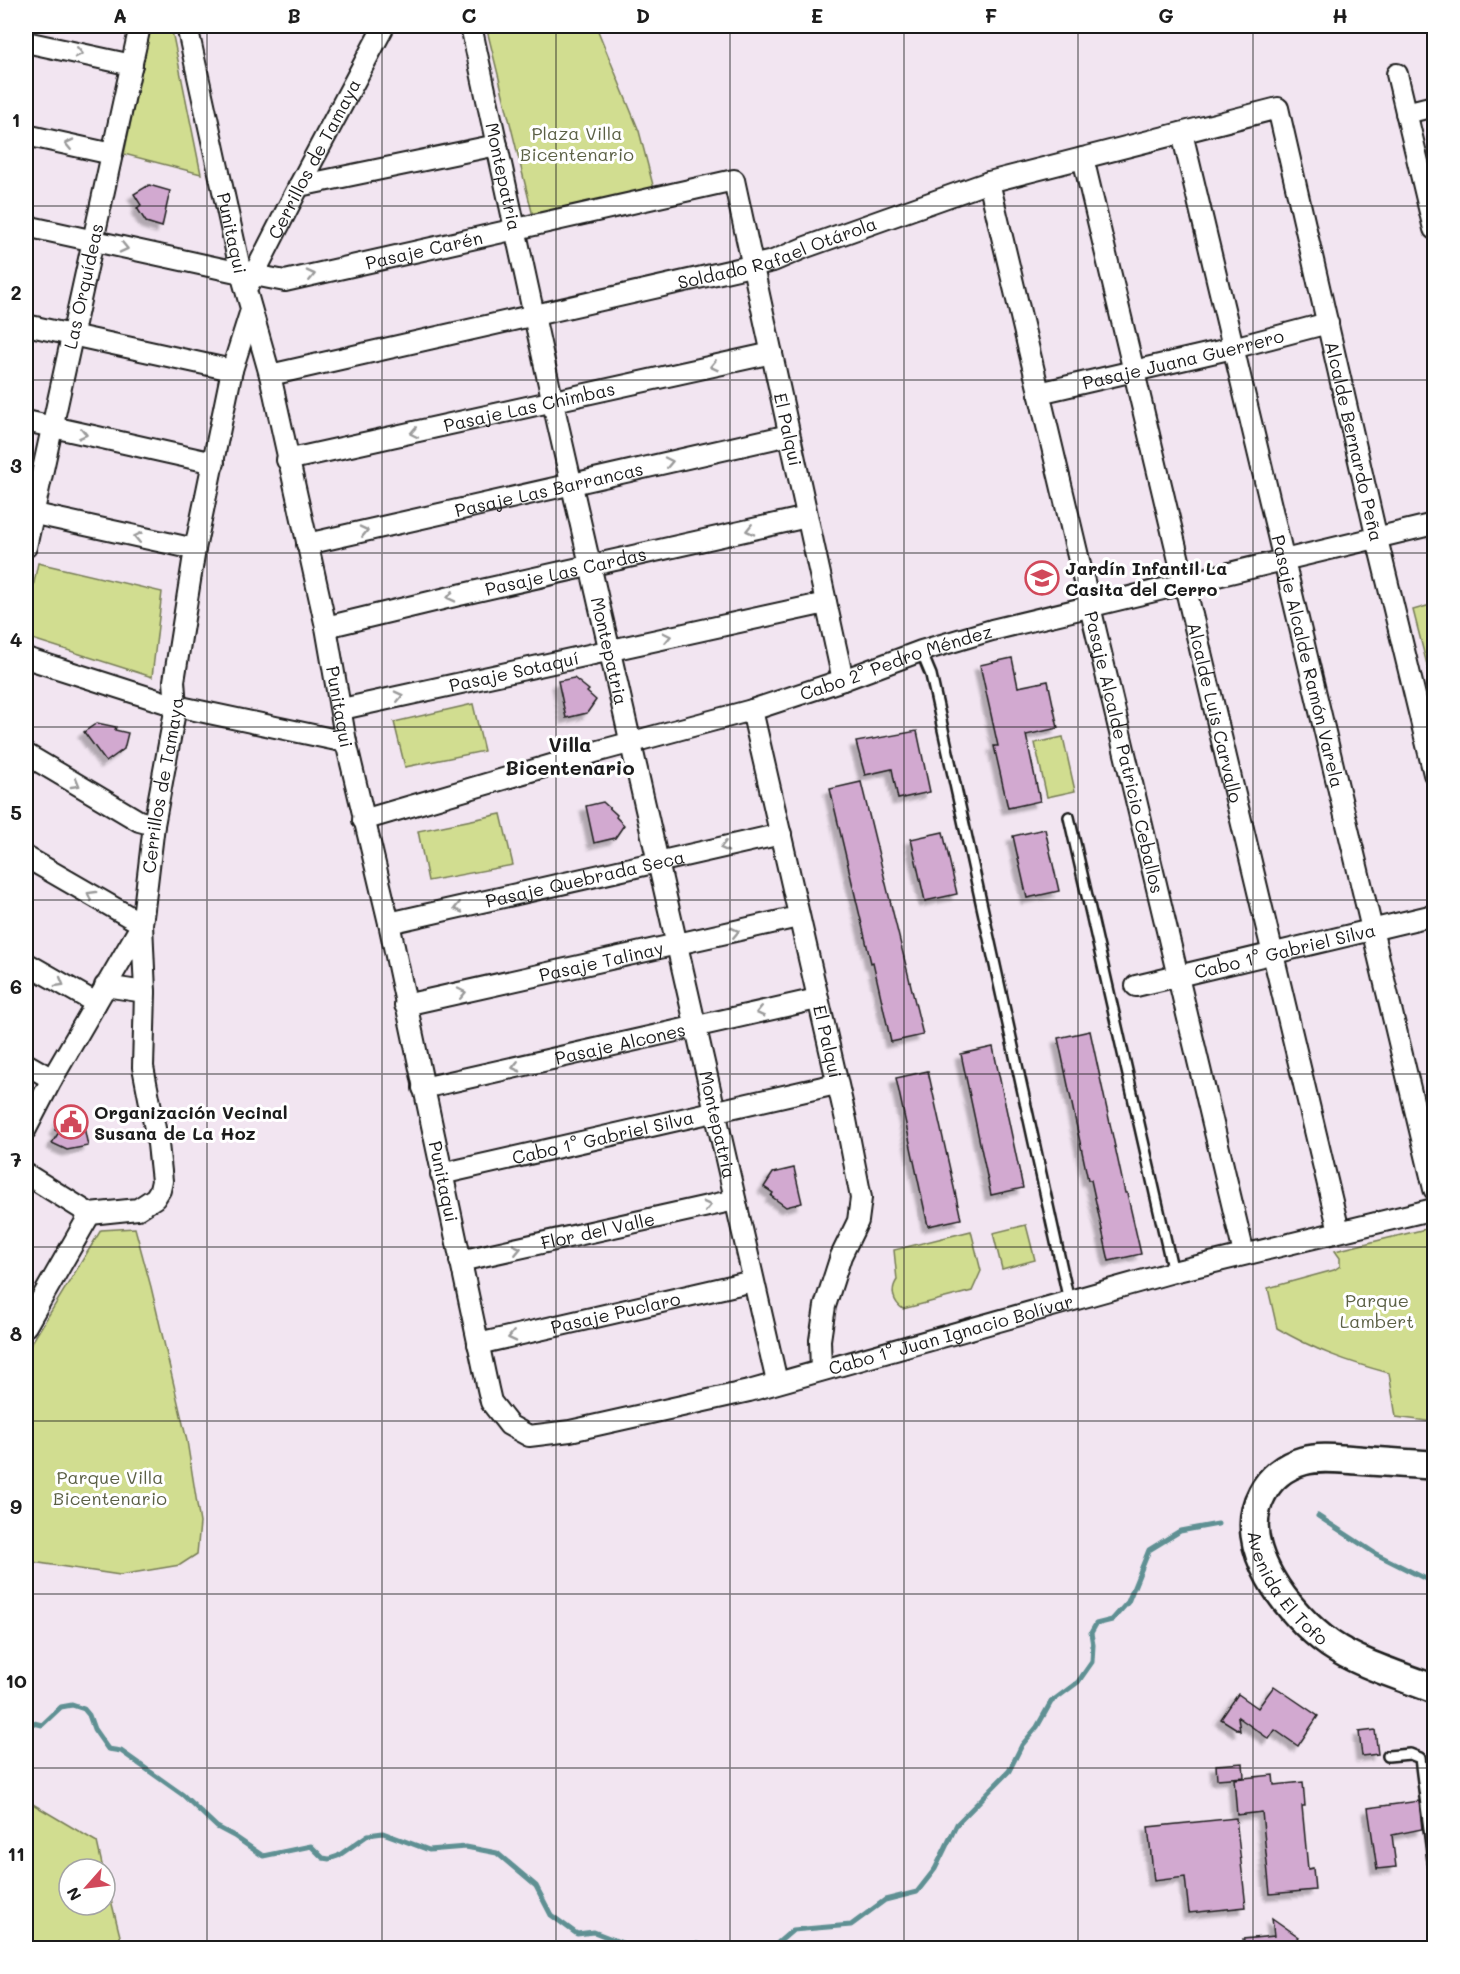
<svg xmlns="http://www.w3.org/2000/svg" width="1460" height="1974" font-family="Mali,sans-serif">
<defs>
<filter id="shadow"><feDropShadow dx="-5.5" dy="5.5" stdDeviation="1.5" flood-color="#0004"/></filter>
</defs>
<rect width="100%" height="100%" fill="#f2e5f1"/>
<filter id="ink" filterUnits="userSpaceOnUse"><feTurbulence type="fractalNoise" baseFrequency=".0167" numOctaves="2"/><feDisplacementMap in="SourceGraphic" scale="12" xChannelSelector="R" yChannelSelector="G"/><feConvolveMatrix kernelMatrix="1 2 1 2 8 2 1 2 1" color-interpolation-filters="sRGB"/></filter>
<g filter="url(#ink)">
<!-- green -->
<g fill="#d1dd90" stroke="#767c56" stroke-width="1.5">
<path d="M151,26H171L201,174L124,154Z"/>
<path d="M486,26H596L639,131L654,189L533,216Z"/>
<path d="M38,563L162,592L152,677L26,637V621Z"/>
<path d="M1434,604V692L1413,610Z"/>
<path d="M473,704L484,751L405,767L394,722Z"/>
<path d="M1063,737L1075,791L1047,797L1035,743Z"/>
<path d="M501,814L513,865L428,881L418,831Z"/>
<path d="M1026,1225L1035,1260L1002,1269L993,1233Z"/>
<path d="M1434,1227V1422L1396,1417L1389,1373C1348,1362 1314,1350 1277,1328L1268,1288L1334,1270L1340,1266V1258L1335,1251Z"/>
<path d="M135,1228L151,1287L187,1441L200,1523L197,1554L180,1565L120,1575L26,1561V1352L101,1230Z"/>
<path d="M971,1231L981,1271L972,1291L903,1309C893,1302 890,1290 897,1280L894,1250Z"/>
<path d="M26,1800L97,1842L103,1869H69V1905H105V1876L123,1948H26Z"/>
</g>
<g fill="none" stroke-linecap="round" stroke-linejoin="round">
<!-- stream -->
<g stroke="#5f9093" stroke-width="5">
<path d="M1318,1516L1376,1554L1434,1583"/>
<path d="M26,1721L42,1725L61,1707L72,1705L84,1709L89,1715L94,1729L108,1749L121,1751L183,1795L217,1827L234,1836L263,1856L311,1846L323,1858L329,1859L338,1856L368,1835L383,1833L429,1850L466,1847L497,1853L536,1886L551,1915L577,1934L594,1932L635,1948"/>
<path d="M678,1948C690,1942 696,1942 708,1948"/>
<path d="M772,1948L793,1930L851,1925L885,1900L917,1892L935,1869L957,1824L1009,1771L1022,1745L1037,1727L1051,1702L1078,1682L1092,1662L1093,1645L1091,1633L1096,1624L1112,1620L1128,1602L1149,1550L1180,1531L1218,1524"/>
</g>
</g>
<!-- building -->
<g fill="#d2a9d0" stroke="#1c1c1c" stroke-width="1.5" filter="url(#shadow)">
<path d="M149,185L170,191L162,227L146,222L137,208L141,205L134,194Z"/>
<path d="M1012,658L1018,687L1048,681L1058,728L1026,735L1040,801L1008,808L994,746H998L980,665Z"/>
<path d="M574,678L589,690L587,692L596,700L587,713L566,718L558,681Z"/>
<path d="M97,723L116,727L115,730L128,733L124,749L106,762L84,732Z"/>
<path d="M917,731L930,792L898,799L892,769L865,775L856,742Z"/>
<path d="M861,782L923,1035L891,1042L873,962L871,963L830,789Z"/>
<path d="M603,802L617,815L616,817L624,825L615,838L594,843L586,806Z"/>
<path d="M1045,829L1059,891L1027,898L1013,836Z"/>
<path d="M943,832L957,894L925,901L911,839Z"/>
<path d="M1090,1031L1125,1193H1127L1141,1254L1109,1261L1091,1180H1088L1058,1038Z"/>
<path d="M993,1047L1023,1188L991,1195L961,1054Z"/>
<path d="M928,1071L961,1219L928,1226L896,1078Z"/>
<path d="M80,1108L88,1146L67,1150L52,1143L59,1132L55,1130L64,1113Z"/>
<path d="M794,1168L802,1203L786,1207L771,1196L773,1193L764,1187L773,1173Z"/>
<path d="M1274,1686L1318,1716L1298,1746L1275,1730L1269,1739L1238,1717L1240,1731L1221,1719L1238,1694L1258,1708Z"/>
<path d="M1375,1730L1378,1754L1362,1756L1359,1732Z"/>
<path d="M1243,1763L1244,1777L1217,1779L1216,1765Z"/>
<path d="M1273,1775L1274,1785L1303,1782L1305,1806H1302L1308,1869L1313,1868L1315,1890L1270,1894L1262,1812L1237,1815L1234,1779Z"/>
<path d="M1419,1801L1422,1829L1392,1835L1396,1867L1377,1869L1368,1808Z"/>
<path d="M1236,1818L1246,1907L1189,1913L1185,1877L1154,1881L1148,1827Z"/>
<path d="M1272,1918L1299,1937L1291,1948H1244L1243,1939L1274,1936Z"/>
</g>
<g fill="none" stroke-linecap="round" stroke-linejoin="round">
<defs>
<g id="lane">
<path d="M921,651L931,675L1069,1301"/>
<path d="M1069,817L1173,1272"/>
<path d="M1388,1756L1410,1754L1420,1758L1434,1868"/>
</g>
<g id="street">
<path id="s1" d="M187,26L241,273L270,375L326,627L346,742L389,923L488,1389L491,1402L509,1425L529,1436L570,1431L749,1391L1173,1272L1434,1209"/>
<path id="s2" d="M471,26L553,403L777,1382"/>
<path d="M26,42L132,65"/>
<path d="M1397,74L1434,229"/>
<path d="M1406,113L1434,106"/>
<path id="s3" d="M1182,133L1434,1189"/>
<path d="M26,135L112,154"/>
<path id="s4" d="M1083,158L1339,1231"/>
<path id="s5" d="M989,182L1244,1254"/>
<path d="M299,186L497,145"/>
<path d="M26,226L241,273"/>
<path id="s6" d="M254,275L285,281L734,180L843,680"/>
<path id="s7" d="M249,284L299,186L384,26"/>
<path d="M26,325L232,370"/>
<path id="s8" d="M270,375L773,261L806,247L989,182L1278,108L1377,539L1434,774"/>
<path id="s9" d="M1039,393L1233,348L1328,323"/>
<path d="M26,421L214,463"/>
<path id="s10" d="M287,460L772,353"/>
<path d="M26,512L195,549"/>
<path id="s11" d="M307,544L789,435"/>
<path id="s12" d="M26,547L140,26"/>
<path id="s13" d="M326,627L459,595L807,517"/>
<path d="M26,658L176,706L346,742"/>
<path id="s14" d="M342,709L826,603"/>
<path id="s15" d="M752,710L846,1120L861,1198L858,1221L841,1256L825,1306L820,1340L821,1370"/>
<path d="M26,754L139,821L154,825"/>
<path id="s16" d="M363,820L599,751L752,710L843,680L921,651L992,630L1434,524"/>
<path d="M26,857L142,924"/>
<path id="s17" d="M389,923L781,834"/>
<path d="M26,963L96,1003"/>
<path d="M105,986L145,992"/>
<path id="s18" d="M1136,986L1434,915"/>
<path id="s19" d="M405,1005L798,917"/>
<path d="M26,1064L52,1079"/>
<path id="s20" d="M423,1088L817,999"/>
<path d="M26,1129L52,1079L142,924"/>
<path d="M26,1174L90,1214"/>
<path id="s21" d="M441,1174L836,1084"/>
<path id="s22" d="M90,1214L138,1209L155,1198L160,1190L162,1181L158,1144L143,1067L145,992L142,924L144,909L154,825L176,706L174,681L195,549L232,370L251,310"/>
<path id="s23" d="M460,1261L735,1200"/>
<path d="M26,1326L90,1214"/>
<path id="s24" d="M478,1344L753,1281"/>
</g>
<g id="secondary">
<path id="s25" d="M1434,1465C1409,1464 1383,1462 1357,1460C1340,1459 1320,1456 1303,1461C1285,1466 1270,1478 1262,1494C1234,1546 1289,1615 1330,1644C1359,1664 1401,1676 1434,1689"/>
</g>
</defs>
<!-- lane casing -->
<use href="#lane" stroke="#1c1c1c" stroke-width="14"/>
<!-- street casing -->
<use href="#street" stroke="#1c1c1c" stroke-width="24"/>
<!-- secondary casing -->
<use href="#secondary" stroke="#1c1c1c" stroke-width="32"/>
<!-- lane -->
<use href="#lane" stroke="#fff" stroke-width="9"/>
<!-- street -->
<use href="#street" stroke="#fff" stroke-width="20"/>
<!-- secondary -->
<use href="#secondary" stroke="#fff" stroke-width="27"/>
</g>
<!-- one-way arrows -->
<defs><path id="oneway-chevron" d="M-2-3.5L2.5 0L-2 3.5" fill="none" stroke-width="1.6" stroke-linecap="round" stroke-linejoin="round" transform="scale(1.5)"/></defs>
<g stroke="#999">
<use href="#oneway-chevron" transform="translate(79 53) rotate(12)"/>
<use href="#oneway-chevron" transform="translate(69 144) rotate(-167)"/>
<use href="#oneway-chevron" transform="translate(124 248) rotate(13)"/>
<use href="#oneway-chevron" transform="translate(311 275) rotate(-13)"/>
<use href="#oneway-chevron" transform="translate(714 366) rotate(167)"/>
<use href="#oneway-chevron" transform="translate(414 433) rotate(168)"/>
<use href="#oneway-chevron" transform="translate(83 434) rotate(13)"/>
<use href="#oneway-chevron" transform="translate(669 462) rotate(-12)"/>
<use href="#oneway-chevron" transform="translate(750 530) rotate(167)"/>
<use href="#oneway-chevron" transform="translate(364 531) rotate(-13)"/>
<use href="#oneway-chevron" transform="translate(138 537) rotate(-168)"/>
<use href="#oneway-chevron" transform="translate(451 597) rotate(167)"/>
<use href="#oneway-chevron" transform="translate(667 637) rotate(-12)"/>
<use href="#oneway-chevron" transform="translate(399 696) rotate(-13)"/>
<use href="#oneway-chevron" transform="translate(76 784) rotate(30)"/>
<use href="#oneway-chevron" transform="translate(724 847) rotate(167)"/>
<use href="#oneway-chevron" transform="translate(91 895) rotate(-150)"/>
<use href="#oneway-chevron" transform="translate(458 908) rotate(167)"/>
<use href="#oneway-chevron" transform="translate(735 932) rotate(-13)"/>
<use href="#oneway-chevron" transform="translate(60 983) rotate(30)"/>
<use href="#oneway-chevron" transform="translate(462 993) rotate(-12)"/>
<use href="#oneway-chevron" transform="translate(760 1012) rotate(167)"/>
<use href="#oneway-chevron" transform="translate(516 1067) rotate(167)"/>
<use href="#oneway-chevron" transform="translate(707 1206) rotate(-13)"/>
<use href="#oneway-chevron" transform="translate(517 1249) rotate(-13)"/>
<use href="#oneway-chevron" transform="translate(512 1337) rotate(167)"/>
</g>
</g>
<!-- grid -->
<path fill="none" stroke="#1c1c1c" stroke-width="1.5" stroke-opacity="0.55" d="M207,26V1948M382,26V1948M556,26V1948M730,26V1948M904,26V1948M1078,26V1948M1253,26V1948M26,206H1434M26,380H1434M26,553H1434M26,727H1434M26,900H1434M26,1074H1434M26,1247H1434M26,1421H1434M26,1594H1434M26,1768H1434"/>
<!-- icons -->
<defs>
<symbol id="school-ring" viewBox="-11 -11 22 22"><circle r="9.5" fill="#fff" stroke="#d1495b" stroke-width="1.5"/><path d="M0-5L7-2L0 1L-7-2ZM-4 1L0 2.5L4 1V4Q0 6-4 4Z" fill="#d1495b"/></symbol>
<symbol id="civic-ring" viewBox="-11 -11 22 22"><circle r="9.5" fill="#fff" stroke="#d1495b" stroke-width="1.5"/><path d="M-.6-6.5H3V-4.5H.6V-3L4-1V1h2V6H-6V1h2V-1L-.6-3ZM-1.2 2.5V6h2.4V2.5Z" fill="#d1495b"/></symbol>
</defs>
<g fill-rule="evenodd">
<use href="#school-ring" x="1023" y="559" width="38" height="38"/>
<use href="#civic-ring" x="52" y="1103" width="38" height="38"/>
</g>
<g text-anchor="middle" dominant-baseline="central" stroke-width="6" stroke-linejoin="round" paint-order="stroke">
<!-- park labels -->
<g font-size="18" fill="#5b6045" stroke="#fff">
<text x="577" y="133">Plaza Villa<tspan x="577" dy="21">Bicentenario</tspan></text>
<text x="1377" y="1300">Parque<tspan x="1377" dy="21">Lambert</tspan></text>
<text x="110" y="1477">Parque Villa<tspan x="110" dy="21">Bicentenario</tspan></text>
</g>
<!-- street labels -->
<g font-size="18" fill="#1c1c1c" stroke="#fff">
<text stroke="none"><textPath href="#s7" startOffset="141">Cerrillos de Tamaya</textPath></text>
<text stroke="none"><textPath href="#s2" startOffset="154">Montepatria</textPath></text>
<text stroke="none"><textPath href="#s1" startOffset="212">Punitaqui</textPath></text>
<text stroke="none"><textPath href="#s6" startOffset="174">Pasaje Carén</textPath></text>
<text stroke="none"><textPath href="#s8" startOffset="522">Soldado Rafael Otárola</textPath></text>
<text stroke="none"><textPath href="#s12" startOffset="267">Las Orquídeas</textPath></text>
<text stroke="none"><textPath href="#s9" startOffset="148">Pasaje Juana Guerrero</textPath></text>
<text stroke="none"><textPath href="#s10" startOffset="248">Pasaje Las Chimbas</textPath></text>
<text stroke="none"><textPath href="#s6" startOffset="747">El Palqui</textPath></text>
<text stroke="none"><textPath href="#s8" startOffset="1386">Alcalde Bernardo Peña</textPath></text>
<text stroke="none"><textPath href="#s11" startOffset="248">Pasaje Las Barrancas</textPath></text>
<text stroke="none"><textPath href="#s13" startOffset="246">Pasaje Las Cardas</textPath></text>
<text stroke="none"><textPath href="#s2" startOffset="640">Montepatria</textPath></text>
<text stroke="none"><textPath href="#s3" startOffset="543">Pasaje Alcalde Ramón Varela</textPath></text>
<text stroke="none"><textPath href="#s16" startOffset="556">Cabo 2° Pedro Méndez</textPath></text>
<text stroke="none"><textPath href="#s14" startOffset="176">Pasaje Sotaquí</textPath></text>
<text stroke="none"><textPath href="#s1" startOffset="698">Punitaqui</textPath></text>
<text stroke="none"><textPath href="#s4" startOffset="570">Alcalde Luis Carvallo</textPath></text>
<text stroke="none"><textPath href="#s5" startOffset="586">Pasaje Alcalde Patricio Ceballos</textPath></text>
<text stroke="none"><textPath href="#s22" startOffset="486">Cerrillos de Tamaya</textPath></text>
<text stroke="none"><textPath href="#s17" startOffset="201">Pasaje Quebrada Seca</textPath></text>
<text stroke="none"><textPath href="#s18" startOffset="153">Cabo 1° Gabriel Silva</textPath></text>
<text stroke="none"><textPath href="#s19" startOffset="201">Pasaje Talinay</textPath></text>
<text stroke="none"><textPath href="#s15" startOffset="340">El Palqui</textPath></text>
<text stroke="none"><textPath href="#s20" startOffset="202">Pasaje Alcones</textPath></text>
<text stroke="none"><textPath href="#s2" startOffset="1126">Montepatria</textPath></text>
<text stroke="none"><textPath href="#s21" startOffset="166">Cabo 1° Gabriel Silva</textPath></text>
<text stroke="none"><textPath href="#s1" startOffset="1184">Punitaqui</textPath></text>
<text stroke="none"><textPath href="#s23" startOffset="141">Flor del Valle</textPath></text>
<text stroke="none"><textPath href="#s24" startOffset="141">Pasaje Puclaro</textPath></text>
<text stroke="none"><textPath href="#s1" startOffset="1896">Cabo 1° Juan Ignacio Bolívar</textPath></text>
<text stroke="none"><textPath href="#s25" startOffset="291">Avenida El Tofo</textPath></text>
</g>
<!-- poi labels -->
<g font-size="18" font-weight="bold" fill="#1c1c1c" stroke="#fff" text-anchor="start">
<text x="1065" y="568">Jardín Infantil La<tspan x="1065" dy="21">Casita del Cerro</tspan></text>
<text x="94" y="1112">Organización Vecinal<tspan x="94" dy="21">Susana de La Hoz</tspan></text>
</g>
<!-- neighbourhood labels -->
<g font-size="20" font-weight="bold" fill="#1c1c1c" stroke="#fff">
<text x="570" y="744">Villa<tspan x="570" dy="23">Bicentenario</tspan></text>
</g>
</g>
<!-- margin -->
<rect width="1460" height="1974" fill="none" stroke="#fff" stroke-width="66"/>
<!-- north arrow -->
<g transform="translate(87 1887) rotate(242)"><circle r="28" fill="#ffffff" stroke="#a4a4a4" stroke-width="1.5"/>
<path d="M0-4.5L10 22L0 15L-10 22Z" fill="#d1495b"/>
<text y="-9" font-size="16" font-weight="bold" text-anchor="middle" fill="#1c1c1c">N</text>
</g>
<rect x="33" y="33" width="1394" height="1908" fill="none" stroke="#1c1c1c" stroke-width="2"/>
<g font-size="20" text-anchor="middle" font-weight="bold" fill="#1c1c1c">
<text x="120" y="23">A</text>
<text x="294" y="23">B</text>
<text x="469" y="23">C</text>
<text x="643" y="23">D</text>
<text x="817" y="23">E</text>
<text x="991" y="23">F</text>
<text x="1166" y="23">G</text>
<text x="1340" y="23">H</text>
<text x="16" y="127">1</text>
<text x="16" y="300">2</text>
<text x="16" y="473">3</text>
<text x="16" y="647">4</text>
<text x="16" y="820">5</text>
<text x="16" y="994">6</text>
<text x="16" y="1167">7</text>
<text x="16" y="1341">8</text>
<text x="16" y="1514">9</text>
<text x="16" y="1688">10</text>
<text x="16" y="1861">11</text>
</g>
</svg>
